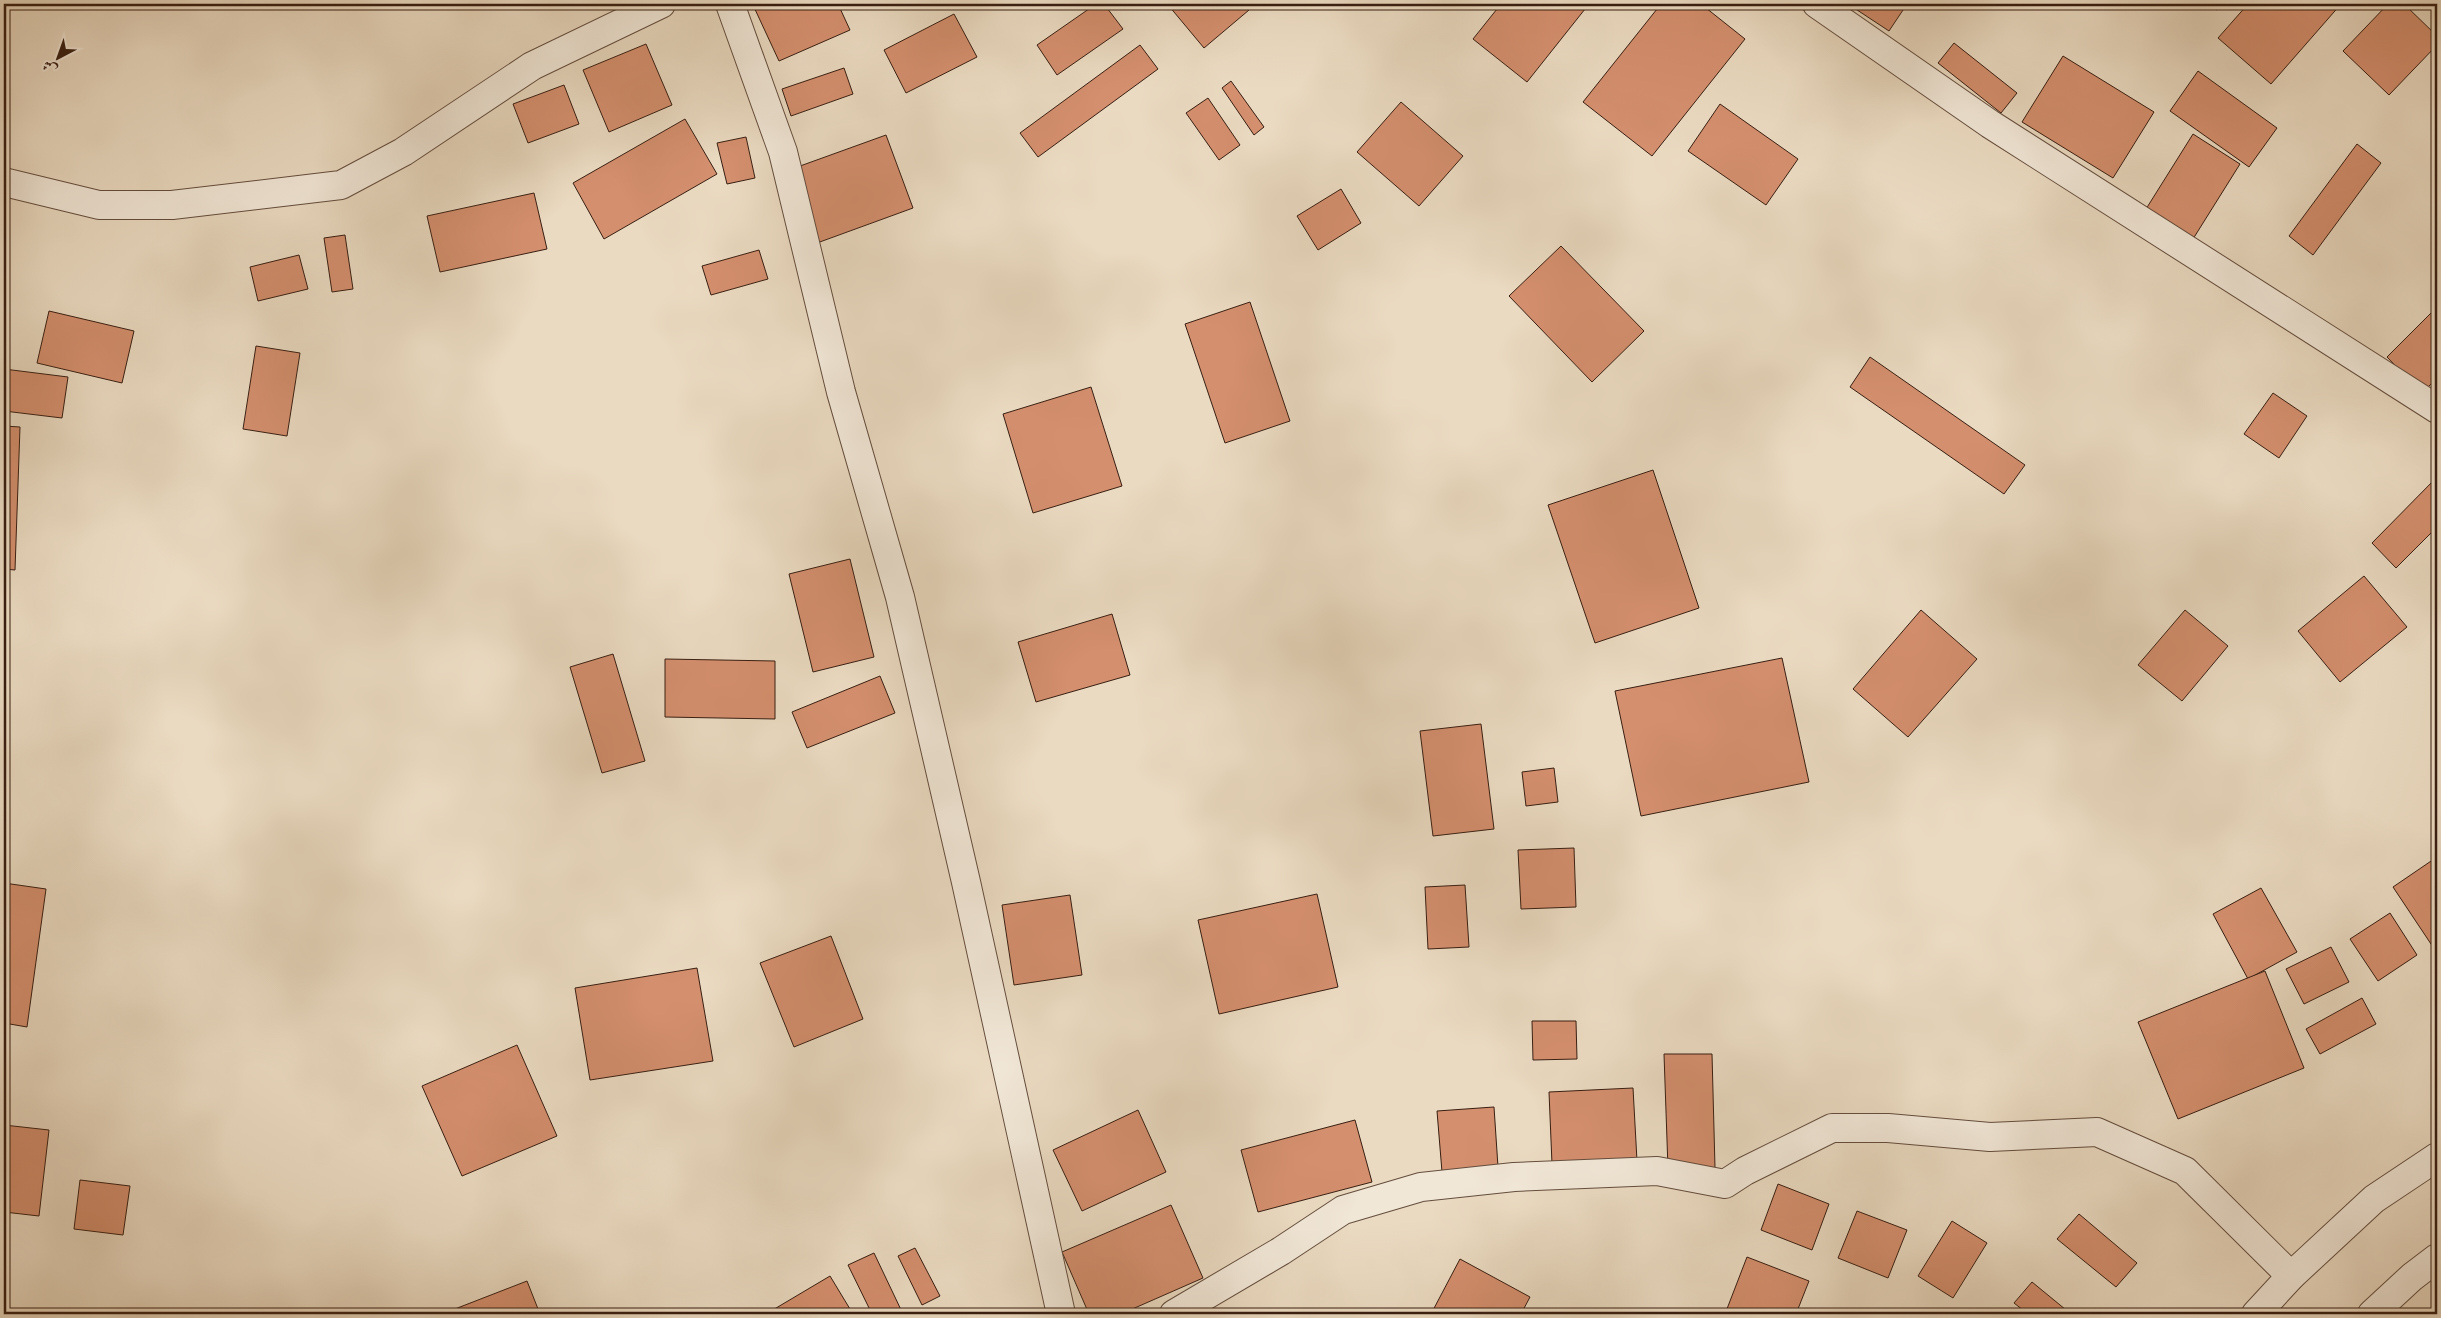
<svg xmlns="http://www.w3.org/2000/svg" width="2441" height="1318" font-family="'IM FELL English',Amiri,serif">
<rect width="100%" height="100%" fill="#eadac1"/>
<filter id="stains"><feTurbulence type="fractalNoise" baseFrequency=".004" numOctaves="4"/><feColorMatrix values="0 0 0 0 .2 0 0 0 0 .09 0 0 0 0 .02 0 0 0 .5 -.17"/></filter>
<radialGradient id="worn" r=".72"><stop offset=".6" stop-color="#630" stop-opacity="0"/><stop offset="1" stop-color="#630" stop-opacity=".3"/></radialGradient>
<!-- building -->
<g fill="#d48f6e" stroke="#381e11">
<path d="M756,4H838L850,30L779,61L753,5Z"/>
<path d="M1096,4H1104L1123,29L1057,75L1037,45Z"/>
<path d="M1172,4H1243L1249,10L1204,48L1169,6Z"/>
<path d="M1501,4H1589L1527,82L1473,39Z"/>
<path d="M1661,4H1701L1745,39L1652,156L1583,102Z"/>
<path d="M1848,4H1907L1889,31Z"/>
<path d="M2207,4H2222L2217,10Z"/>
<path d="M2248,4H2341L2271,84L2218,38Z"/>
<path d="M2388,4H2404L2437,36V45L2389,95L2343,51Z"/>
<path d="M954,14L977,57L906,93L884,50Z"/>
<path d="M1954,43L2017,93L2001,113L1938,63Z"/>
<path d="M646,44L672,105L609,132L583,70Z"/>
<path d="M1140,45L1158,69L1038,157L1020,133Z"/>
<path d="M2063,56L2154,112L2113,178L2022,122Z"/>
<path d="M844,68L853,94L791,116L782,89Z"/>
<path d="M2198,71L2277,128L2249,167L2170,111Z"/>
<path d="M1231,81L1264,127L1254,135L1222,88Z"/>
<path d="M564,85L579,124L528,143L513,104Z"/>
<path d="M1208,98L1240,145L1219,160L1186,113Z"/>
<path d="M1401,102L1463,156L1419,206L1357,152Z"/>
<path d="M1720,104L1798,159L1766,205L1688,151Z"/>
<path d="M685,119L717,174L604,239L573,183Z"/>
<path d="M2193,134L2240,164L2193,239L2146,209Z"/>
<path d="M886,135L913,208L817,243L789,170Z"/>
<path d="M746,137L755,178L727,184L717,143Z"/>
<path d="M2357,144L2381,163L2313,255L2289,236Z"/>
<path d="M1341,189L1361,223L1318,250L1297,216Z"/>
<path d="M534,193L547,249L440,272L427,216Z"/>
<path d="M345,235L353,289L332,292L324,238Z"/>
<path d="M1561,246L1644,331L1592,382L1509,296Z"/>
<path d="M759,250L768,279L711,295L702,266Z"/>
<path d="M299,255L308,289L258,301L250,267Z"/>
<path d="M1250,302L1290,421L1225,443L1185,324Z"/>
<path d="M2437,307V378L2422,393L2387,357Z"/>
<path d="M49,311L134,331L122,383L37,363Z"/>
<path d="M256,346L300,353L287,436L243,429Z"/>
<path d="M1870,357L2025,465L2004,494L1850,387Z"/>
<path d="M4,369L68,377L62,418L4,411Z"/>
<path d="M1091,387L1122,486L1033,513L1003,414Z"/>
<path d="M2273,393L2307,416L2279,458L2244,434Z"/>
<path d="M4,426L20,427L15,570L4,569Z"/>
<path d="M1653,470L1699,608L1595,643L1548,505Z"/>
<path d="M2437,477V527L2396,568L2372,543Z"/>
<path d="M850,559L874,657L813,672L789,574Z"/>
<path d="M2364,576L2407,627L2340,682L2298,631Z"/>
<path d="M1921,610L1977,659L1908,737L1853,689Z"/>
<path d="M2185,610L2228,646L2182,701L2138,665Z"/>
<path d="M1112,614L1130,675L1036,702L1018,642Z"/>
<path d="M613,654L645,761L602,773L570,667Z"/>
<path d="M1782,658L1809,782L1641,816L1615,691Z"/>
<path d="M665,659L775,661V719L665,717Z"/>
<path d="M880,676L895,713L807,748L792,712Z"/>
<path d="M1481,724L1494,829L1433,836L1420,731Z"/>
<path d="M1554,768L1558,802L1526,806L1522,772Z"/>
<path d="M1574,848L1576,907L1521,909L1518,850Z"/>
<path d="M2437,857V953L2393,887Z"/>
<path d="M4,883L46,889L27,1027L4,1023Z"/>
<path d="M1465,885L1469,947L1428,949L1425,887Z"/>
<path d="M2261,888L2297,952L2248,979L2213,914Z"/>
<path d="M1317,894L1338,987L1219,1014L1198,920Z"/>
<path d="M1070,895L1082,975L1014,985L1002,905Z"/>
<path d="M2390,913L2417,955L2378,981L2350,939Z"/>
<path d="M831,936L863,1019L794,1047L760,963Z"/>
<path d="M2331,947L2349,982L2304,1004L2286,969Z"/>
<path d="M697,968L713,1061L590,1080L575,988Z"/>
<path d="M2265,971L2304,1068L2178,1119L2138,1022Z"/>
<path d="M2362,998L2376,1024L2320,1054L2306,1029Z"/>
<path d="M1532,1021H1576L1577,1059L1533,1060Z"/>
<path d="M517,1045L557,1136L462,1176L422,1086Z"/>
<path d="M1664,1054H1712L1715,1168L1668,1169Z"/>
<path d="M1633,1088L1637,1161L1552,1164L1549,1092Z"/>
<path d="M1494,1107L1498,1167L1442,1172L1437,1111Z"/>
<path d="M1138,1110L1166,1172L1082,1211L1053,1150Z"/>
<path d="M1355,1120L1372,1182L1258,1212L1241,1150Z"/>
<path d="M4,1125L49,1130L39,1216L4,1212Z"/>
<path d="M80,1180L130,1186L123,1235L74,1229Z"/>
<path d="M1778,1184L1829,1204L1812,1250L1761,1230Z"/>
<path d="M1171,1205L1203,1278L1121,1314H1089L1062,1252Z"/>
<path d="M1857,1211L1907,1230L1888,1278L1838,1258Z"/>
<path d="M2079,1214L2137,1263L2116,1287L2057,1239Z"/>
<path d="M1952,1221L1987,1243L1953,1298L1918,1276Z"/>
<path d="M915,1248L940,1296L922,1305L898,1256Z"/>
<path d="M874,1253L903,1314H872L848,1265Z"/>
<path d="M1747,1257L1809,1281L1796,1314H1725Z"/>
<path d="M1460,1259L1530,1297L1521,1314H1431Z"/>
<path d="M830,1276L853,1314H766Z"/>
<path d="M527,1281L540,1314H442Z"/>
<path d="M2032,1282L2071,1314H2028L2014,1303Z"/>
</g>
<g fill="none" stroke-linecap="round" stroke-linejoin="round">
<defs>
<g id="minor">
<path d="M730,4L783,152L841,392L900,597L966,882L1061,1314"/>
<path d="M1817,4L1990,124L2437,409"/>
<path d="M4,182L99,205H172L341,185L403,152L532,66L661,4"/>
<path d="M1174,1314L1281,1251L1343,1210L1421,1187L1514,1177L1657,1171L1725,1184L1745,1171L1832,1128H1888L1990,1137L2097,1132L2185,1171L2291,1276"/>
<path d="M2256,1314L2291,1276L2374,1199L2437,1157"/>
<path d="M2372,1314L2412,1277L2437,1258"/>
</g>
</defs>
<!-- minor casing -->
<use href="#minor" stroke="#644d3d" stroke-width="30"/>
<!-- minor -->
<use href="#minor" stroke="#f1e7d7" stroke-width="28"/>
</g>
<!-- margin -->
<rect width="2441" height="1318" fill="none" stroke="#eadac1" stroke-width="20"/>
<rect x="5" y="5" width="2431" height="1308" fill="none" stroke="#381e11" stroke-width="2.5"/>
<rect x="10" y="10" width="2421" height="1298" fill="none" stroke="#381e11"/>
<!-- north arrow -->
<g transform="translate(58 58) rotate(221)" stroke="#f1e7d7" stroke-width="4" paint-order="stroke">
<path d="M0-4L9 19L0 12L-9 19Z" fill="#381e11"/>
<text y="-8" font-size="14" font-weight="bold" text-anchor="middle" fill="#381e11">ش</text>
</g>
<rect width="100%" height="100%" filter="url(#stains)"/>
<rect width="100%" height="100%" fill="url(#worn)"/>
</svg>
